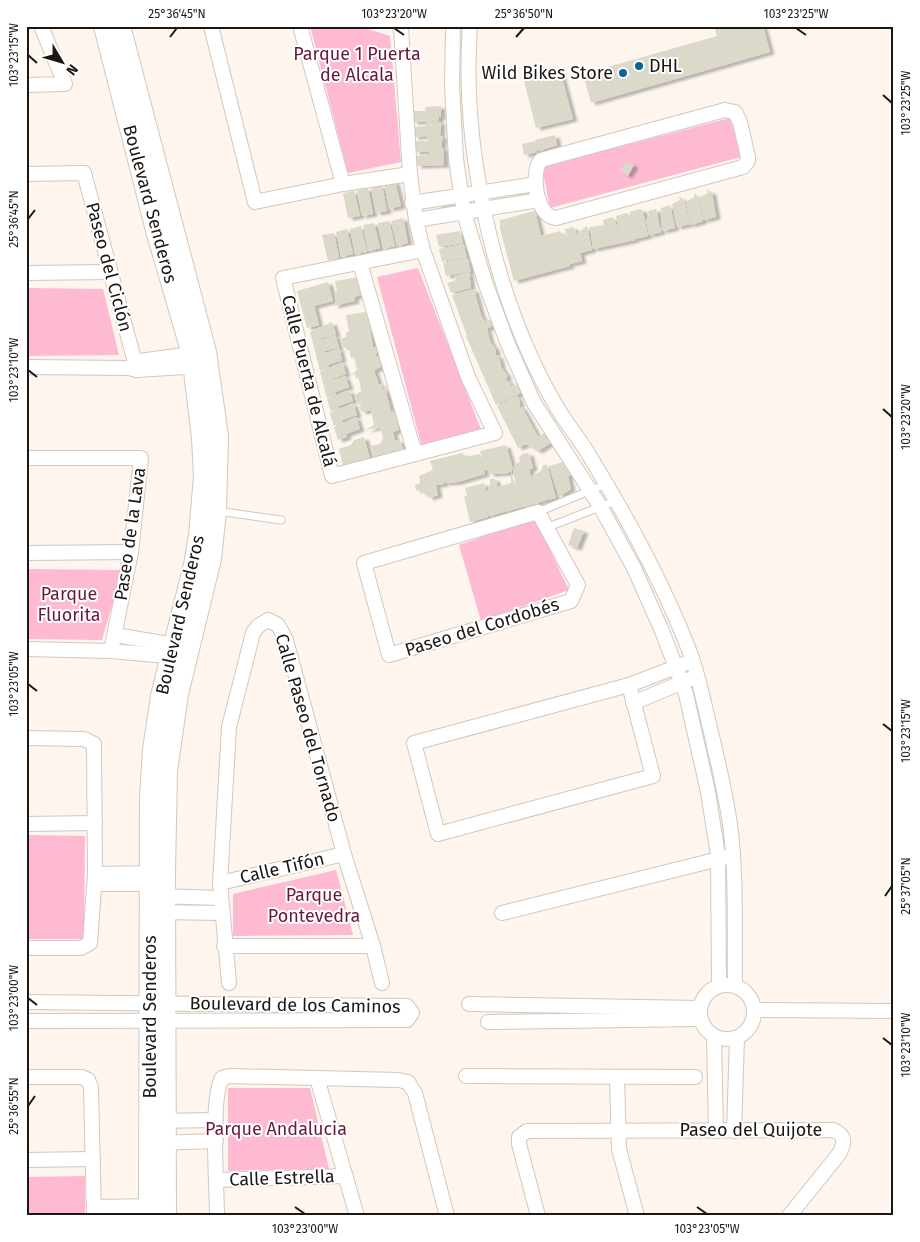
<svg xmlns="http://www.w3.org/2000/svg" width="920" height="1242" font-family="'Fira Sans',sans-serif">
<defs>
<filter id="shadow"><feDropShadow dx="4.5" dy="2.5" stdDeviation="1" flood-color="#0004"/></filter>
</defs>
<rect width="100%" height="100%" fill="#fdf5ee"/>
<!-- green -->
<g fill="#fdbad1">
<path d="M310,26H358L390,36L401,162L348,173Z"/>
<path d="M730,118L741,157L550,208L542,167Z"/>
<path d="M418,268L482,432L422,447L377,277Z"/>
<path d="M26,288L103,289L119,355L26,356Z"/>
<path d="M535,518L569,590L481,621L459,545Z"/>
<path d="M26,569L122,570L102,640L26,639Z"/>
<path d="M26,835L85,836L84,939H26Z"/>
<path d="M336,870L353,935L233,936V894Z"/>
<path d="M228,1088H310L329,1169L228,1171Z"/>
<path d="M85,1176V1216H26V1177Z"/>
</g>
<!-- building -->
<g fill="#dbd9c9" filter="url(#shadow)">
<path d="M723,26H763L770,52L591,103L583,74L717,36L715,29Z"/>
<path d="M559,67L573,119L536,128L523,77Z"/>
<path d="M441,106V117H439V121L413,122V111H426L425,107Z"/>
<path d="M441,122L440,136H443L441,146L444,150V165L417,166L416,156L429,155V152L440,151L415,152V141H428L427,136L414,137V127L426,126V123Z"/>
<path d="M555,135L557,145L538,151L535,140Z"/>
<path d="M535,141L537,152L524,155L522,144Z"/>
<path d="M626,162L634,165L628,176L620,171Z"/>
<path d="M395,181L401,206L389,209L384,183Z"/>
<path d="M382,185L387,211L376,213L371,188Z"/>
<path d="M368,188L373,214L362,216L357,191Z"/>
<path d="M707,189L712,193L716,217L704,220L699,198L708,193Z"/>
<path d="M354,191L360,216L348,218L343,193Z"/>
<path d="M695,193L698,197L703,221L691,225L686,202L694,197Z"/>
<path d="M679,196L684,200L690,224L677,227L672,204L680,200Z"/>
<path d="M452,202L453,207L441,209L440,203Z"/>
<path d="M670,205L675,228L662,231L661,208Z"/>
<path d="M640,209L643,211L648,236L635,239L633,230L635,240L593,249L590,227L603,225L607,244L603,220L613,217L619,231L616,216L627,213L630,216V212Z"/>
<path d="M656,209L661,232L649,235L646,219L649,216L648,211Z"/>
<path d="M535,211L541,236L560,231L562,236L565,234L567,237L565,229L571,228L570,226L575,229L576,234L587,226L592,250L580,253L582,261L570,264L567,256L570,266L514,281L500,229V220Z"/>
<path d="M403,218L408,243L397,246L391,221Z"/>
<path d="M389,221L395,246L383,249L378,223Z"/>
<path d="M374,223L380,248L368,251L363,225Z"/>
<path d="M361,226L367,252L355,254L350,229Z"/>
<path d="M347,229L353,254L341,257L336,232Z"/>
<path d="M460,231L463,243L439,247L436,235Z"/>
<path d="M334,233L339,258L328,261L322,235Z"/>
<path d="M463,244L467,257L442,262L439,249Z"/>
<path d="M467,258L471,271L446,276L443,263Z"/>
<path d="M469,272L471,288L451,293L447,283L456,280L454,276Z"/>
<path d="M359,277L361,295L354,297L355,301L333,306L336,301L335,292L337,291L335,281Z"/>
<path d="M328,282L333,301L314,306L319,325L307,328L297,291Z"/>
<path d="M474,289L481,315L485,322L494,318L496,325L467,336L452,295Z"/>
<path d="M365,312L368,314L373,348L376,347L377,352L374,357L378,356L381,367L374,370L379,385L381,384L383,390L385,388L391,412L395,411L399,430L393,432L395,440L400,441L404,451L375,458L371,446L380,444L383,438L380,427L365,430L374,425L371,410L362,412L359,407L363,405L362,403L357,404L355,395L361,391L359,378H356L355,374L351,375L357,370L354,357L351,358L349,348L343,347L341,339L346,337V332H349L346,315Z"/>
<path d="M332,322L336,334L321,338L322,342L323,339L335,335L339,347L325,351L324,349L326,355V353L339,348L342,360L328,365L329,368L320,371L310,332Z"/>
<path d="M487,329L490,341L496,350L495,356L498,355L501,364L500,365L508,377H506L507,381H509L511,386L522,384L525,391L496,405L466,336Z"/>
<path d="M342,362L346,374L332,379L333,382V380L345,376L349,387L335,392L336,395L327,398L320,372Z"/>
<path d="M349,390L353,401L338,406L339,409L331,412L327,399Z"/>
<path d="M517,396L520,403L519,407H522L538,437L546,432L552,442L538,451L526,444L518,448L497,406Z"/>
<path d="M353,403L357,415L342,420L343,423L334,426L330,413Z"/>
<path d="M356,417L360,429L346,434L347,437L338,440L334,427Z"/>
<path d="M364,437L370,459L343,466L339,449L351,445L354,440Z"/>
<path d="M506,445L513,469L508,473L490,474L488,469L485,470L480,451Z"/>
<path d="M462,453L465,457L480,454L485,474L458,482L445,483L442,471L444,484L436,485L438,495L429,498L427,493H422L421,489L416,491L415,485L420,483L419,476L433,470L430,461Z"/>
<path d="M529,453L533,468L529,470L531,477L541,471L543,465H547L556,498L539,502L534,484L539,503L523,507L517,488L522,507L505,512L502,503L504,512L489,516L482,495L488,517L470,522L464,497L467,495L465,488L484,483L486,491L490,489V479H495L499,490L498,487L511,483V471L514,484L517,487L513,473L515,464L520,462L519,458L522,454Z"/>
<path d="M563,462L572,476H568L571,489L559,497L549,466Z"/>
<path d="M574,528L584,531L577,548L568,545Z"/>
</g>
<g fill="none" stroke-linecap="round" stroke-linejoin="round">
<defs>
<g id="service">
<path d="M217,511L281,520"/>
<path d="M538,512L606,484"/>
<path d="M546,528L615,501"/>
</g>
<g id="minor">
<path d="M211,26L255,202L343,184L410,174"/>
<path d="M300,26L343,184"/>
<path d="M399,26L401,27L410,174L416,220L423,250L468,377L495,433L332,476L283,278L423,250"/>
<path d="M453,26L452,85L456,159L464,213L485,282L507,342L534,403L600,506L634,568L662,631L686,694L708,792L718,855L719,986"/>
<path d="M470,26C461,149 494,298 555,404C565,422 579,438 589,455C627,517 663,583 689,650C698,673 703,699 709,724C717,757 725,790 730,824C737,877 734,932 735,986"/>
<path d="M26,85L65,84L41,26"/>
<path d="M725,110L735,112L740,122L748,157V161L743,167L556,218C536,217 530,172 541,160Z"/>
<path d="M26,174L84,173L137,370"/>
<path d="M412,203L536,184"/>
<path d="M416,220L539,200"/>
<path d="M360,263L415,454"/>
<path d="M26,273L110,272"/>
<path d="M139,361L199,353"/>
<path d="M26,367L128,368L137,370L201,366"/>
<path d="M26,458H141L131,552L111,651"/>
<path d="M538,512L578,585L571,601L389,655L364,563Z"/>
<path d="M26,553L131,552"/>
<path d="M115,635L181,646"/>
<path d="M26,649L111,651L178,657"/>
<path d="M629,685L653,776L438,834L414,743Z"/>
<path d="M629,685L684,664"/>
<path d="M633,703L690,679"/>
<path d="M26,738L84,739L94,744L95,874L90,943L81,948H26"/>
<path d="M26,824L95,823"/>
<path d="M95,874L157,873"/>
<path d="M220,883L344,854"/>
<path d="M95,884H157"/>
<path d="M156,896L221,898"/>
<path d="M156,912L222,913"/>
<path d="M502,913L727,857"/>
<path d="M224,946H373"/>
<path d="M229,983L220,883L229,727L253,633L258,626L268,620L278,625L286,640L344,854L373,946L382,983"/>
<circle cx="727" cy="1012" r="27"/>
<path d="M26,1002L407,1006L412,1013L407,1020L26,1021"/>
<path d="M469,1004L699,1008"/>
<path d="M754,1010L894,1011"/>
<path d="M488,1022L700,1019"/>
<path d="M714,1037L716,1131"/>
<path d="M466,1076L695,1077"/>
<path d="M26,1077H82L88,1080L91,1087L94,1216"/>
<path d="M617,1077L619,1149L637,1216"/>
<path d="M317,1078L357,1216"/>
<path d="M157,1121L216,1120"/>
<path d="M734,1131L737,1038"/>
<path d="M157,1143L216,1141"/>
<path d="M26,1160L93,1159"/>
<path d="M217,1180L346,1176"/>
<path d="M94,1207L158,1206"/>
<path d="M217,1216C217,1188 210,1099 222,1078L229,1076L398,1080L408,1082L415,1093L447,1216"/>
<path d="M538,1216L519,1144V1137L527,1131L833,1130C846,1135 845,1143 839,1154L789,1216"/>
</g>
<g id="secondary">
<path d="M104,26L157,234L192,354L202,438L204,476L199,536L194,565L161,696L153,750L150,797L149,1216"/>
<path d="M120,26L206,352L218,436L216,511L211,559L178,694L167,771L165,873L166,1216"/>
</g>
</defs>
<!-- service casing -->
<use href="#service" stroke="#d4c7bb" stroke-width="9"/>
<!-- minor casing -->
<use href="#minor" stroke="#d4c7bb" stroke-width="16"/>
<!-- secondary casing -->
<use href="#secondary" stroke="#d4c7bb" stroke-width="22"/>
<!-- service -->
<use href="#service" stroke="#fff" stroke-width="7"/>
<!-- minor -->
<use href="#minor" stroke="#fff" stroke-width="14"/>
<!-- secondary -->
<use href="#secondary" stroke="#fff" stroke-width="20"/>
</g>
<!-- ticks -->
<path fill="none" stroke="#1c1713" stroke-width="2" d="M394,28L404,35M796,28L806,35M170,37L177,28M516,37L524,28M28,55L37,63M883,95L892,103M28,219L35,210M28,370L37,377M883,409L892,417M28,684L37,691M883,724L892,731M885,896L892,886M28,998L37,1005M883,1038L892,1045M28,1106L35,1096M295,1207L305,1214M697,1207L707,1214"/>
<!-- markers -->
<g fill="#086595" stroke="#fff" stroke-width="2">
<circle cx="639" cy="66" r="5"/>
<circle cx="623" cy="73" r="5"/>
</g>
<g text-anchor="middle" dominant-baseline="central" stroke-width="4" stroke-linejoin="round" paint-order="stroke">
<!-- park labels -->
<g font-size="18" fill="#69173e" stroke="#fff">
<text x="357" y="54">Parque 1 Puerta<tspan x="357" dy="21">de Alcala</tspan></text>
<text x="69" y="594">Parque<tspan x="69" dy="21">Fluorita</tspan></text>
<text x="314" y="895">Parque<tspan x="314" dy="21">Pontevedra</tspan></text>
<text x="276" y="1129">Parque Andalucia</text>
</g>
<!-- poi labels -->
<g font-size="18" fill="#1c1713" stroke="#fff" text-anchor="start">
<text x="649" y="66">DHL</text>
<text x="613" y="73" text-anchor="end">Wild Bikes Store</text>
</g>
<!-- street labels -->
<g font-size="18" fill="#1c1713" stroke="#fff">
<text transform="translate(150 204) rotate(75)">Boulevard Senderos</text>
<text transform="translate(109 267) rotate(75)">Paseo del Ciclón</text>
<text transform="translate(309 381) rotate(76)">Calle Puerta de Alcalá</text>
<text transform="translate(130 534) rotate(-82)">Paseo de la Lava</text>
<text transform="translate(180 615) rotate(-77)">Boulevard Senderos</text>
<text transform="translate(482 627) rotate(-17)">Paseo del Cordobés</text>
<text transform="translate(308 728) rotate(74)">Calle Paseo del Tornado</text>
<text transform="translate(282 868) rotate(-13)">Calle Tifón</text>
<text transform="translate(295 1005) rotate(1)">Boulevard de los Caminos</text>
<text transform="translate(150 1017) rotate(-90)">Boulevard Senderos</text>
<text x="751" y="1130">Paseo del Quijote</text>
<text transform="translate(282 1178) rotate(-2)">Calle Estrella</text>
</g>
</g>
<!-- border -->
<rect width="920" height="1242" fill="none" stroke="#ffffff" stroke-width="55"/>
<!-- north arrow -->
<g transform="translate(62 62) rotate(128)" stroke="#ffffff" stroke-width="4" paint-order="stroke">
<path d="M0-4L9 19L0 12L-9 19Z" fill="#1c1713"/>
<text y="-8" font-size="14" font-weight="bold" text-anchor="middle" fill="#1c1713">N</text>
</g>
<rect x="28" y="28" width="864" height="1186" fill="none" stroke="#1c1713" stroke-width="2"/>
<g font-size="12" text-anchor="middle" fill="#1c1713">
<text x="177" y="18">25°36'45"N</text>
<text x="394" y="18">103°23'20"W</text>
<text x="524" y="18">25°36'50"N</text>
<text x="796" y="18">103°23'25"W</text>
<text transform="translate(14 55) rotate(-90)" y="4">103°23'15"W</text>
<text transform="translate(906 103) rotate(-90)" y="4">103°23'25"W</text>
<text transform="translate(14 219) rotate(-90)" y="4">25°36'45"N</text>
<text transform="translate(14 370) rotate(-90)" y="4">103°23'10"W</text>
<text transform="translate(906 417) rotate(-90)" y="4">103°23'20"W</text>
<text transform="translate(14 684) rotate(-90)" y="4">103°23'05"W</text>
<text transform="translate(906 731) rotate(-90)" y="4">103°23'15"W</text>
<text transform="translate(906 886) rotate(-90)" y="4">25°37'05"N</text>
<text transform="translate(14 998) rotate(-90)" y="4">103°23'00"W</text>
<text transform="translate(906 1045) rotate(-90)" y="4">103°23'10"W</text>
<text transform="translate(14 1106) rotate(-90)" y="4">25°36'55"N</text>
<text x="305" y="1233">103°23'00"W</text>
<text x="707" y="1233">103°23'05"W</text>
</g>
</svg>
